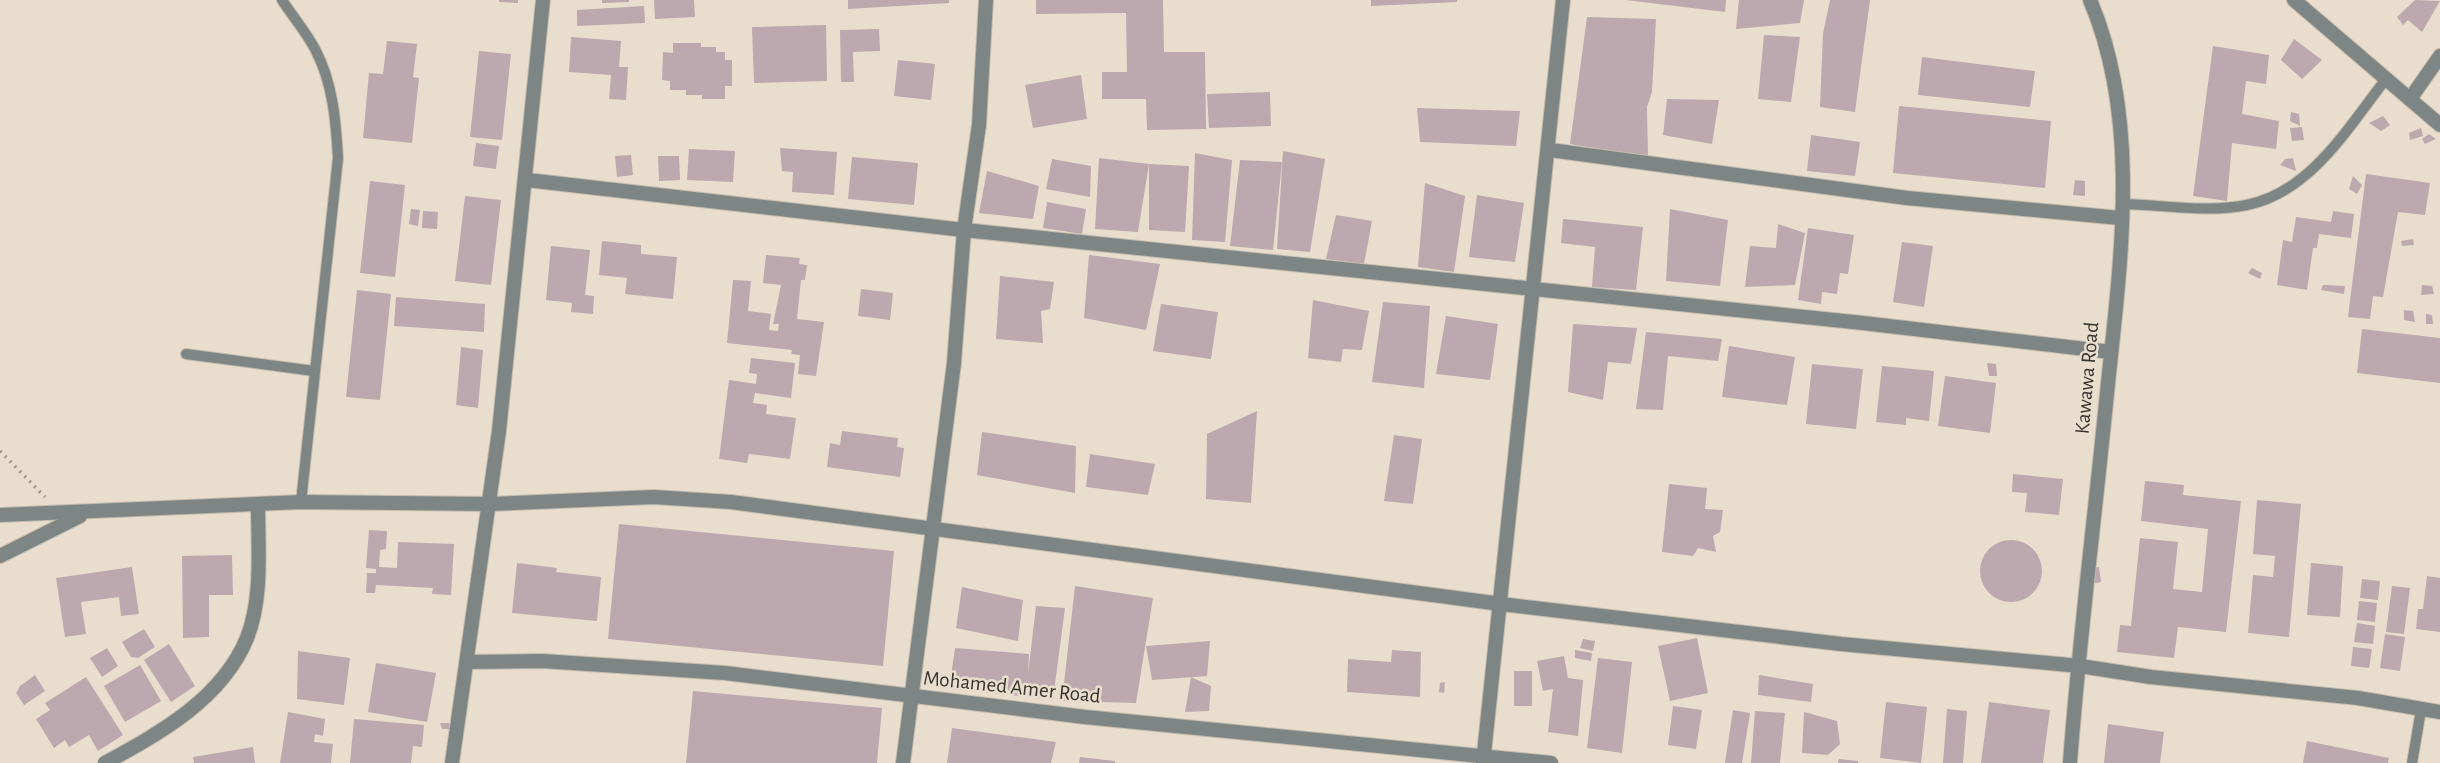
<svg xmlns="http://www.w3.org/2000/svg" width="2440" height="763" font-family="'Alegreya Sans',sans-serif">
<rect width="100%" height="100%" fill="#e9dece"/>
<!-- building -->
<g fill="#bca8ae">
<path d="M499,0H518V3L499,2Z"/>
<path d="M602,0H629V2L602,3Z"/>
<path d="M654,0H694L695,17L655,19Z"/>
<path d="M848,0H949V3L848,9Z"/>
<path d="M1036,0H1163L1164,52H1205L1206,129L1147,130L1146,99H1102V72H1127L1126,13L1036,14Z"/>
<path d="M1371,0H1457V2L1371,6Z"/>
<path d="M1626,0H1726L1725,12Z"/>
<path d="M1739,0H1804L1800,23L1736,29Z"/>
<path d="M1830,0H1870L1855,112L1820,107L1823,34Z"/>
<path d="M2415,0L2440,1L2422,32L2408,20L2403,25L2397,17Z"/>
<path d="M644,6L645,23L577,26V10Z"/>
<path d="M1587,17L1656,19L1652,92L1647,107L1648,157L1570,144Z"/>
<path d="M826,25L827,81L754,83L752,27Z"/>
<path d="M879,29L880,51L853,52L854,82H841L840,30Z"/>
<path d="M1764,35L1800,37L1791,102L1758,99Z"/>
<path d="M571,37L621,41L619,67H628L626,100L609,99L611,75L569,72Z"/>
<path d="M2294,39L2322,60L2302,79L2281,60Z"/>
<path d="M387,41L417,44L413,77L419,78L412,143L363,138L369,73L383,74Z"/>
<path d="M673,43H701V47H716V52H725V60H732V86H725V99H702V95H686V90H670V81L662,80L663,52L673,53Z"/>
<path d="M2213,46L2269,55L2266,84L2246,81L2242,114L2279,121L2276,149L2232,143L2227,201L2193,196Z"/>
<path d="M479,51L511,54L502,140L470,137Z"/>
<path d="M1922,57L2035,71L2030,107L1918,95Z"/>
<path d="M898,60L935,64L931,100L894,96Z"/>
<path d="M1081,75L1087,119L1033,128L1025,85Z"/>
<path d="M1270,92L1271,126L1209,128L1207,94Z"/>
<path d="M1667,99L1719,100L1712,144L1663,135Z"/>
<path d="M1899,106L2051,121L2045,188L1893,173Z"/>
<path d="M1417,108L1520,111L1516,146L1420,142Z"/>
<path d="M2291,112L2299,114L2300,126L2290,121Z"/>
<path d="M2383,116L2390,125L2381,131L2369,123Z"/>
<path d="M2302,127L2304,140L2292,141L2290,128Z"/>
<path d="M2421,128L2423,136L2410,140L2409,133Z"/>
<path d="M2429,134L2436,139L2425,144L2422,139Z"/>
<path d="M1811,135L1860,142L1855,176L1807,171Z"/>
<path d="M476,143L499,146L496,169L473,166Z"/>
<path d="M780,148L837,152L834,195L792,192L793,172L782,171Z"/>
<path d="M689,149L735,151L733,182L687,180Z"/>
<path d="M1283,151L1325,159L1310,252L1277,249Z"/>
<path d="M1195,153L1232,160L1225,242L1192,240Z"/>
<path d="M631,155L633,175L617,177L615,156Z"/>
<path d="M658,156H679L680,180L659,181Z"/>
<path d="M852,157L918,163L914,205L848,199Z"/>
<path d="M1099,158L1149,164L1138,232L1095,229Z"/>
<path d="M2293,158L2296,171L2280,165L2285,159Z"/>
<path d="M1052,159L1091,166L1090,197L1046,189Z"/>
<path d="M1240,160L1282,162L1273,250L1230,246Z"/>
<path d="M1149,164L1189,166L1185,232L1149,230Z"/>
<path d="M987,171L1039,186L1033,219L979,213Z"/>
<path d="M2366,174L2430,183L2425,215L2398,212L2383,297L2373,296L2370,319L2348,317Z"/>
<path d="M2353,176L2362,185L2357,194L2349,189Z"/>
<path d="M2075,180L2085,181V196L2073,195Z"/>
<path d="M370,181L405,185L395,277L360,273Z"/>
<path d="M1425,183L1465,196L1454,272L1418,267Z"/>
<path d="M1477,195L1524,203L1515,262L1469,257Z"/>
<path d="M465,196L501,200L491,285L455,281Z"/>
<path d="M1047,202L1086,209L1082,234L1043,228Z"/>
<path d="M411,209L420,210L418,226L409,224Z"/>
<path d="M1670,209L1728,220L1720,286L1666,281Z"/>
<path d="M423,211L438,212L437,229L422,228Z"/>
<path d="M2333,211L2354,214L2351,238L2319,234L2317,248H2313L2307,290L2277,285L2283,240L2292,242L2296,217L2331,222Z"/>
<path d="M1336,215L1372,221L1364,264L1326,259Z"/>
<path d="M1563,219L1643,227L1636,290L1592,287L1595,247L1561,243Z"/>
<path d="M1778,224L1805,233L1795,285L1745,287L1750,246L1776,248Z"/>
<path d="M1808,228L1854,235L1848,274L1840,273L1837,294L1822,292L1821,304L1798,300Z"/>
<path d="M2413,239L2414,245L2402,246L2401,241Z"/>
<path d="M602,241L641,245V254L677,257L673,299L625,294L627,278L599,275Z"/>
<path d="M1902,242L1933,246L1924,307L1893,302Z"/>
<path d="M551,246L590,250L585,295L594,296L593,314L571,312L572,303L546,300Z"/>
<path d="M766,255L800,258L799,264L807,265L805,280H801L797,319L824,322L816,376L798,374L800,355L791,354L792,350L727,343L733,280L751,281L748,311L771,314L769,330L778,331L779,324H773L781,285L763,283Z"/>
<path d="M1089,255L1160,264L1146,330L1084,318Z"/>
<path d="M2252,268L2262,273L2260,279L2248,273Z"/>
<path d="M1000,276L1054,282L1050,309L1041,311L1043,343L996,339Z"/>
<path d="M2323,285L2345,286L2344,294L2321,290Z"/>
<path d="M2422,285L2432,286L2434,294L2421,295Z"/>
<path d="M861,289L893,293L890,320L858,316Z"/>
<path d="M357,290L391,294L380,400L346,397Z"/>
<path d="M396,297L485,304L484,332L394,326Z"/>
<path d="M1313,300L1369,311L1362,350L1343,349L1341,362L1308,358Z"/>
<path d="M1383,302L1430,306L1424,388L1372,382Z"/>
<path d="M1161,304L1218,312L1211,359L1153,351Z"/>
<path d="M2404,310L2413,311L2415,322L2404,320Z"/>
<path d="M2426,314L2432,315L2433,324H2426Z"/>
<path d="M1446,316L1498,324L1490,380L1436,374Z"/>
<path d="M1573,324L1637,328L1631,364L1608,362L1603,400L1568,392Z"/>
<path d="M2362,329L2440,338V383L2357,373Z"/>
<path d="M1646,332L1722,339L1718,361L1668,356L1663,410L1636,409Z"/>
<path d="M1729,346L1795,357L1787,405L1722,397Z"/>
<path d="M461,347L483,350L478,408L456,405Z"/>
<path d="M751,358L795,363L791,398L755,393L753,403L767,405L766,414L796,418L790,459L749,454L747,463L719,459L729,380L756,384L757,374L749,373Z"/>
<path d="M1987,363L1996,364L1997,376H1989Z"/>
<path d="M1812,364L1863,369L1856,429L1806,424Z"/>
<path d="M1882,366L1934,371L1929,421L1906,418V425L1876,422Z"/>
<path d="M1945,376L1996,383L1990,433L1938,426Z"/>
<path d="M1257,411L1251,503L1206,499L1207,434Z"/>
<path d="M842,431L898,438L897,447L904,448L900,477L827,467L830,443L840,445Z"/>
<path d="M982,432L1076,446L1075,493L977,475Z"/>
<path d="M1394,435L1422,439L1413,504L1384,501Z"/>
<path d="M1090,454L1155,464L1148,495L1086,487Z"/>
<path d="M2013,474L2063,479L2059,515L2025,512L2027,493L2012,492Z"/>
<path d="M2145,481L2184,485L2183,495L2241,501L2226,632L2178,627L2174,658L2117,652L2120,625L2131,626L2140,538L2178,542L2173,589L2202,592L2208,529L2141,521Z"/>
<path d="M1669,484L1707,488L1705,509L1723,510L1720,532L1713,536L1716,552L1698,548L1693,556L1662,552Z"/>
<path d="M2257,500L2301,504L2289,637L2248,633L2253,575L2273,577L2275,556L2253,554Z"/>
<path d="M619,524L894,551L883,666L608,639Z"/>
<path d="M369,530L387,531L386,549L380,550L379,567L397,568L398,542L454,544L451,595L432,594L433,588L376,585L375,593H366L367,573H376V569L366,568Z"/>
<circle cx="2011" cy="571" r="31"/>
<path d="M232,555L233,595H209V637L183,638L182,556Z"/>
<path d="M517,563L557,568L556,572L601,577L597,621L512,613Z"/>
<path d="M2311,563L2343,566L2340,617L2307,615Z"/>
<path d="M132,567L139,614L121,616L119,597L81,602L86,634L65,637L56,578Z"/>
<path d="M2099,567L2101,582L2092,584L2093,568Z"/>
<path d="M2427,576L2440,578V632L2416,629L2418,609H2423Z"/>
<path d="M2362,579L2380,581L2378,600L2360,598Z"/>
<path d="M1075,586L1153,598L1136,703L1062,701Z"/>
<path d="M2392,586L2410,588L2404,634L2386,632Z"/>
<path d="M962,587L1023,600L1018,641L956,628Z"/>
<path d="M2359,601L2377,603L2375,622L2357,620Z"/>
<path d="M1036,606L1065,608L1053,699L949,689L955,648L1029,654L1028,674Z"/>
<path d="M2357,623L2375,626L2373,644L2354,642Z"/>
<path d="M144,629L155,647L138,658L131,657L122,642Z"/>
<path d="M2385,634L2405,637L2400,671L2380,668Z"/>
<path d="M1697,638L1708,693L1670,701L1658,646Z"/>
<path d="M1583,639L1595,641L1593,651L1580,648Z"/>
<path d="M1210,641L1207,676L1152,680L1146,646Z"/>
<path d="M169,644L195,686L171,702L144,660Z"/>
<path d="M2353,647L2372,649L2369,668L2351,666Z"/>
<path d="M107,648L118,666L102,677L90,658Z"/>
<path d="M1392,650L1421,652L1420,697L1347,692L1348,659L1391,662Z"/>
<path d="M1575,650L1592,653L1591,661L1575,658Z"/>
<path d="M298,651L350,658L344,705L297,699Z"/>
<path d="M1564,656L1568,678L1583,680L1578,736L1548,732L1553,689L1543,691L1537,661Z"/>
<path d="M1598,658L1632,662L1622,753L1587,748Z"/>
<path d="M376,663L436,673L427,722L368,712Z"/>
<path d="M140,665L161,701L125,722L104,686Z"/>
<rect x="1514" y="671" width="18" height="35"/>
<path d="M35,675L45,691L24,705L16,693L20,686Z"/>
<path d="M1759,675L1813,684L1811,702L1758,695Z"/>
<path d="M86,677L123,735L98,751L89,735L69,747L65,740L54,748L36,719L50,710L45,703Z"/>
<path d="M1191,677L1211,686L1209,711L1185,712Z"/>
<path d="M1445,682L1444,693L1439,692L1440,683Z"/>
<path d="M693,691L882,708L877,763H686Z"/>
<path d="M1886,702L1927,707L1921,763L1880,758Z"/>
<path d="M1989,702L2050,710L2043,763H1981Z"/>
<path d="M1673,706L1702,710L1696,749L1668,745Z"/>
<path d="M1947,709L1967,711L1963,763H1943Z"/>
<path d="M1733,710L1750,713L1742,763H1725Z"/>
<path d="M1755,711L1785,713L1780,763H1751Z"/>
<path d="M288,712L325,719L323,736L315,734L314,742L333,744L331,763H280Z"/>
<path d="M1804,712L1837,721L1840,744L1828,755L1802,753Z"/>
<path d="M354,719L424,725L422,747L413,746L411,763H350Z"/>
<path d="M440,723H449L451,729H442Z"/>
<path d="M2108,724L2164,732L2160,763H2104Z"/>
<path d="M952,728L1056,742L1051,763H947Z"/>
<path d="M2307,741L2389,758L2388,763H2303Z"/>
<path d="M253,747L255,763H194L193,757Z"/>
<path d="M1080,757L1115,761V763H1079Z"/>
<path d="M1839,759L1858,761V763H1838Z"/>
</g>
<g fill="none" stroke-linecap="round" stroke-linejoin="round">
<defs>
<g id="lane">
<path d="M282,0C293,17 307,33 316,51C333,84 336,122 338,158L301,502"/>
<path d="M2124,204C2163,205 2208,213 2247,205C2311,192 2349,126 2386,79"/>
<path d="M186,354L314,371"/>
<path d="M2412,763L2421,710"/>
</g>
<g id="street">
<path d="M2294,0L2440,125"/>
<path d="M2410,99L2440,56"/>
<path d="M1550,150L1907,198L2120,218"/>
<path d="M527,180L964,230L1863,323L2111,352"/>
<path d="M0,515L301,502L490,504L654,497L731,502L1501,604L1841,644L2080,666L2151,677L2358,698L2440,712"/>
<path d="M0,556L80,516"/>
<path d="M467,662L542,661L725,673L1085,717L1551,763"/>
<path d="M105,763C160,733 222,699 247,638C263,598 258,546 258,504"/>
<path d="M452,763L499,431L543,0"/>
<path d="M903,763L954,363L964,230L979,125L986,0"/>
<path d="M1483,763L1563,0"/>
<path d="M2070,763C2079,640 2095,516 2107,393C2120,265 2142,122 2090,0"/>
</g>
</defs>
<!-- lane casing -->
<use href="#lane" stroke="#c5bcae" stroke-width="12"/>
<!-- street casing -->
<use href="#street" stroke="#c5bcae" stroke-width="16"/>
<!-- path -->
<path stroke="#a1988c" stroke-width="3.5" stroke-dasharray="2 5" stroke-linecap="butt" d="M0,451L45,497"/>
<!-- lane -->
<use href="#lane" stroke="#7d8685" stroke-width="10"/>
<!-- street -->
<use href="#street" stroke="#7d8685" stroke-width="14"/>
</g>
<g text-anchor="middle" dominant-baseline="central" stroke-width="5" stroke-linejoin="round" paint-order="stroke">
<!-- street labels -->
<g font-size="21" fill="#37332d" stroke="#e9dece">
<text transform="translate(2087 378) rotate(-85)">Kawawa Road</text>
<text transform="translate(1012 687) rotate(6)">Mohamed Amer Road</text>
</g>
</g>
</svg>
